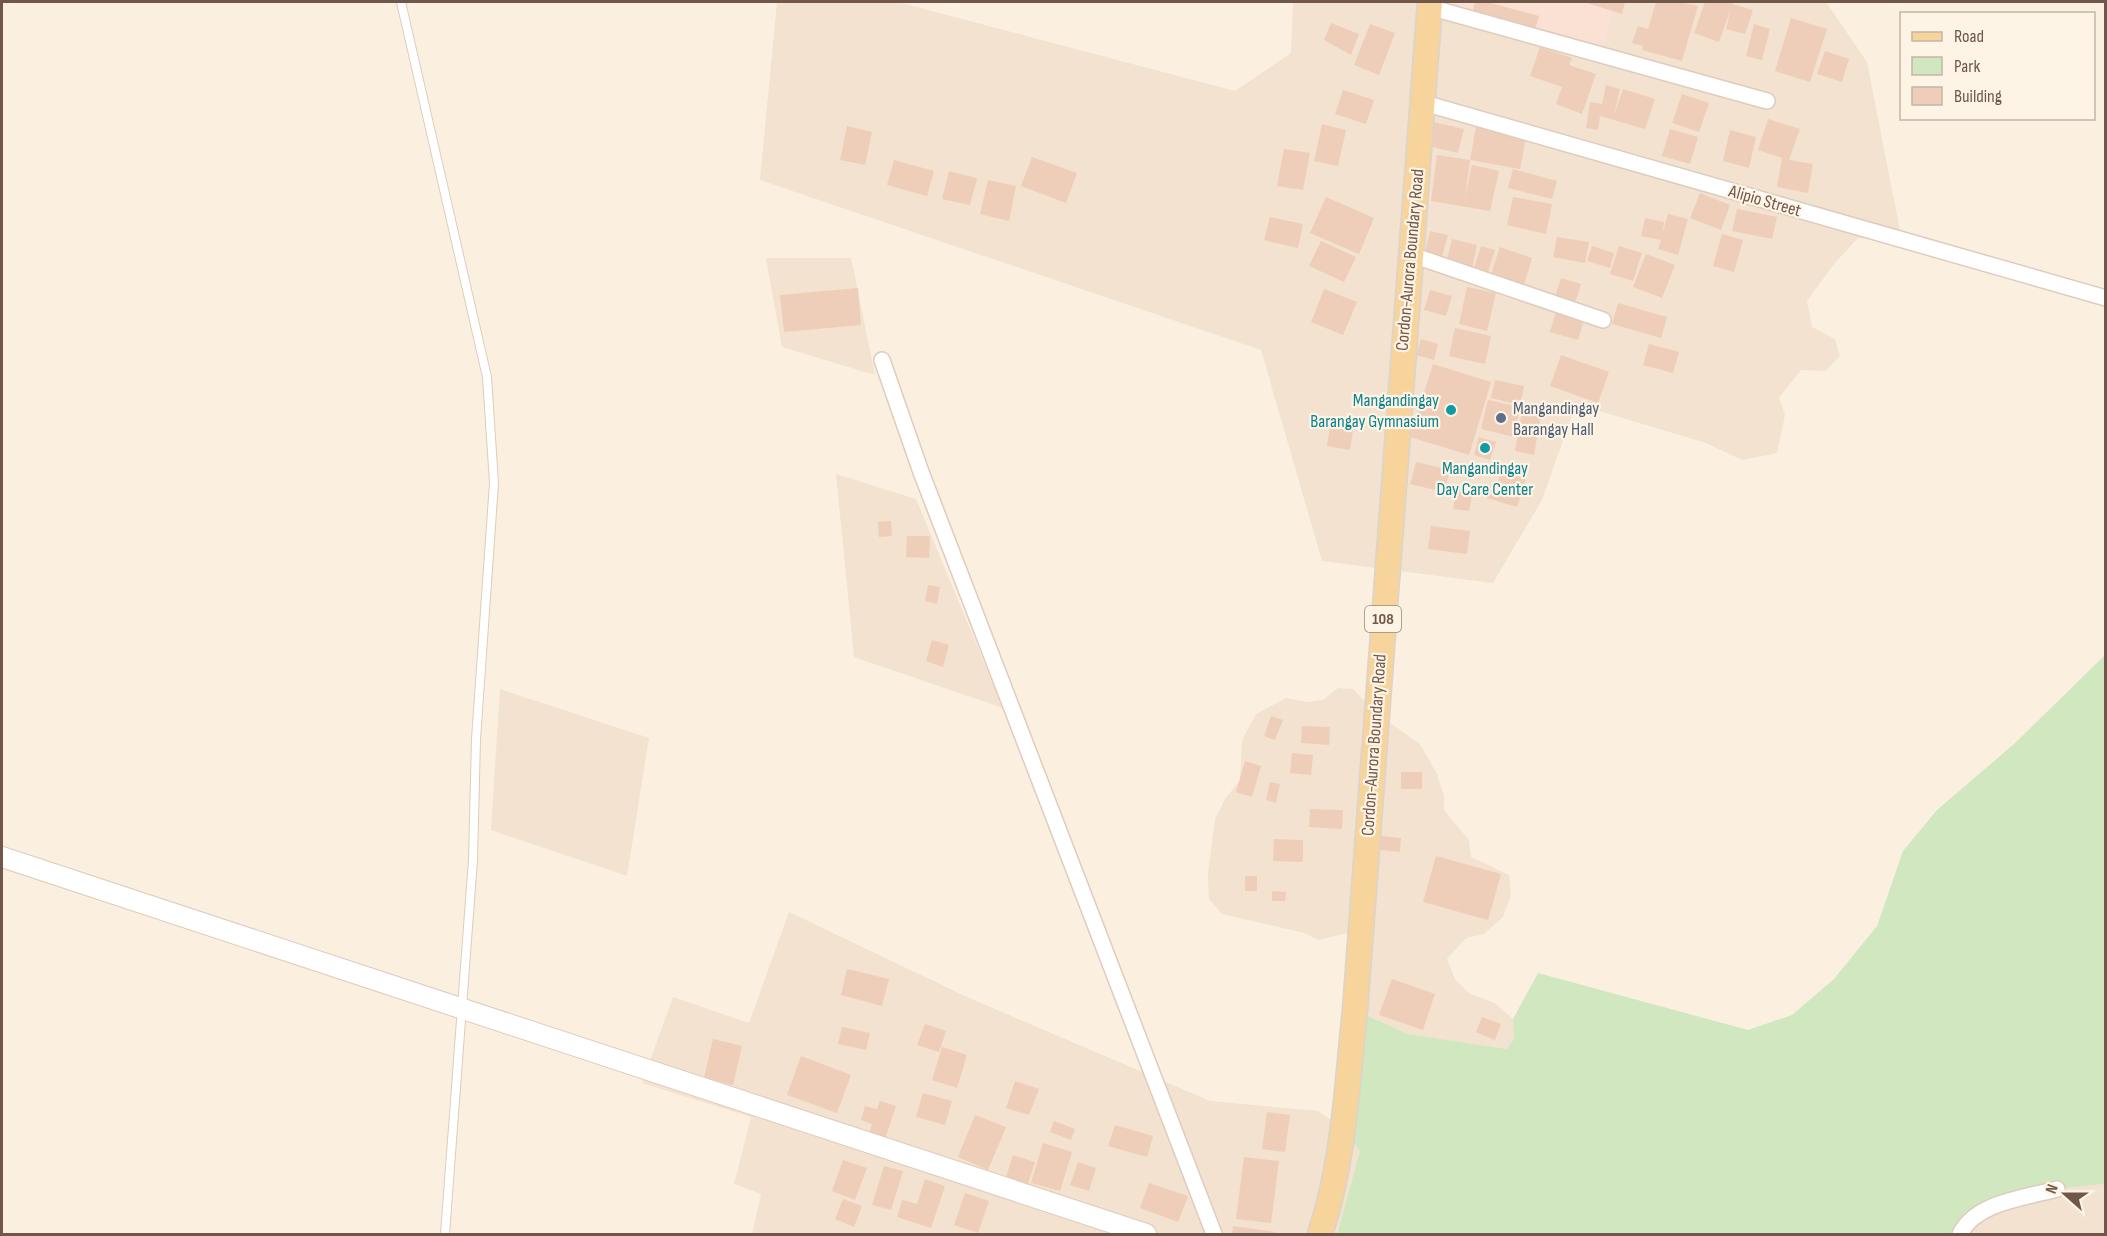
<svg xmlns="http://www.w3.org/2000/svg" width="2107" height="1236" font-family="'Sofia Sans Condensed',sans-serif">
<rect width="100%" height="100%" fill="#fbf0e0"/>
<!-- residential -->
<g fill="#f2e2cf">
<path d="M777,2H898L1235,91L1291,53L1293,2H1826L1867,62L1902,241L1858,238L1834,264L1807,301L1812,327L1835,339L1840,356L1826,371L1801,370L1779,398L1785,415L1777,453L1742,460L1706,443L1576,404L1542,500L1493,583L1322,561L1261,350L760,180Z"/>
<path d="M766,258H851L875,375L782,347Z"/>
<path d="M836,474L916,499L1003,708L854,657Z"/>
<path d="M1338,688L1353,689L1376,713L1420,744L1437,774L1444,796V810L1469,840L1471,857L1509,875L1511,895L1503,917L1484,934L1466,938L1447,959L1455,979L1470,994L1495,1003L1513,1019L1514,1039L1507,1049L1408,1034L1355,1010L1360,930L1318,940L1304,933L1222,914L1209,899L1208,873L1215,819L1225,799L1240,780L1242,740L1256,714L1286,698L1308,702L1323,700Z"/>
<path d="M500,689L649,738L627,876L491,830Z"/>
<path d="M789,912L967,997L1210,1101L1318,1111L1343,1128L1360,1151L1337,1234H752L761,1194L734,1184L751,1117L642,1083L673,997L749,1023Z"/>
<path d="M2105,1184V1234H1961L1980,1211L2057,1189Z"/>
</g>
<!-- commercial -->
<path fill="#fbe0d4" d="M1437,2H1615L1604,48Z"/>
<!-- green -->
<path fill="#d0e7c0" d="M2105,655V1184L2057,1189L1998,1206L1961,1234H1337L1360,1151L1343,1128L1355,1010L1408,1034L1507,1049L1514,1039L1513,1019L1538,973L1748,1030L1792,1015L1834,979L1877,926L1903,851L1937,810L2014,744Z"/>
<!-- building -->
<g fill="#efceb9">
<path d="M1475,2H1487L1539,16L1534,32L1472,15Z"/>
<path d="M1584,2H1625L1622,14Z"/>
<path d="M1656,2H1680L1698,6L1682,61L1642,50L1643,46L1632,43L1638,26L1648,29Z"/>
<path d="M1705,2H1733L1732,4L1753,10L1745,34L1726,29L1731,8L1719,42L1694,33Z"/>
<path d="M1791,18L1827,29L1810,82L1775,71Z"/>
<path d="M1331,23L1359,34L1351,55L1324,40Z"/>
<path d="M1370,24L1395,33L1379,75L1354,65Z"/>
<path d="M1754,24L1770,29L1762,60L1746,56Z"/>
<path d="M1540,47L1572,58L1569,65L1596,74L1582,114L1556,104L1562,87L1530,76Z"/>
<path d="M1825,51L1849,59L1842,82L1817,74Z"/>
<path d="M1606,85L1620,89L1614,115L1623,89L1655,99L1645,129L1600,116L1598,130L1586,128L1590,102L1602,104Z"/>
<path d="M1343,90L1374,100L1366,124L1335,114Z"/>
<path d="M1682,94L1709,103L1699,132L1672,123Z"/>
<path d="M1768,119L1800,129L1789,160L1813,164L1808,193L1777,187L1782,158L1758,150Z"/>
<path d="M1429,121L1464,129L1458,153L1424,145Z"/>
<path d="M1322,124L1346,130L1338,166L1314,161Z"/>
<path d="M847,126L872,132L865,165L840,160Z"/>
<path d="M1476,127L1526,137L1520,169L1470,160Z"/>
<path d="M1670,129L1698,137L1690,164L1662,156Z"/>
<path d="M1730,130L1756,137L1749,168L1723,161Z"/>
<path d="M1284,149L1310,153L1303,190L1277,186Z"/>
<path d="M1437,155L1470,160L1465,198L1472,165L1499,171L1490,211L1431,201Z"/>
<path d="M1032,157L1077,173L1066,203L1021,186Z"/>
<path d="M894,160L934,171L927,196L887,185Z"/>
<path d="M1513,169L1557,181L1552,199L1508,188Z"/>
<path d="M949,171L977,178L970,205L942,199Z"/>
<path d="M988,180L1016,186L1009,221L980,214Z"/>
<path d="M1700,193L1730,205L1721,230L1690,218Z"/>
<path d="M1326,197L1374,218L1359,254L1310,233Z"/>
<path d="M1513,197L1552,204L1546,234L1507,225Z"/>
<path d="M1737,209L1777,217L1772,239L1732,231Z"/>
<path d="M1668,214L1688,219L1678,255L1658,249L1661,240L1641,236L1645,218L1664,222L1662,235Z"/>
<path d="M1270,217L1303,224L1298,248L1264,240Z"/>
<path d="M1430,231L1448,235L1441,260L1424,256Z"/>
<path d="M1722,234L1743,240L1734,272L1713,266Z"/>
<path d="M1557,237L1589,242L1585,263L1553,257Z"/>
<path d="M1452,239L1477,245L1472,269L1446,263Z"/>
<path d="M1321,241L1356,257L1344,282L1309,266Z"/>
<path d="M1481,246L1495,250L1488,272L1474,268Z"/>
<path d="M1592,246L1614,253L1610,268L1587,261Z"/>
<path d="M1619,246L1642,253L1633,281L1610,274Z"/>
<path d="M1500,247L1532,258L1524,285L1491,274Z"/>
<path d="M1646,254L1675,265L1662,298L1633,287Z"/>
<path d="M1561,278L1581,284L1574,306L1554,300Z"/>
<path d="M1467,287L1496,293L1487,331L1459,324Z"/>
<path d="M858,288L861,325L784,332L780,295Z"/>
<path d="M1324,289L1357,302L1343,335L1311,322Z"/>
<path d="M1430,290L1452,296L1446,316L1424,310Z"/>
<path d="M1618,303L1667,317L1661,338L1612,324Z"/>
<path d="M1556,311L1584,320L1578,340L1550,332Z"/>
<path d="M1455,328L1491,336L1485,364L1449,356Z"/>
<path d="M1421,339L1438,344L1434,360L1416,355Z"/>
<path d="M1649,344L1679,352L1673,373L1643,365Z"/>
<path d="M1561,355L1609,372L1598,403L1550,386Z"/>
<path d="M1433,364L1491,382L1469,455L1410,437Z"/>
<path d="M1495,380L1524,386L1520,405L1491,398Z"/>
<path d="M1488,400L1520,407L1514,437L1481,429Z"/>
<path d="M1522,411L1541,414L1534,455L1515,451Z"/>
<path d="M1331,420L1354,424L1350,450L1327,446Z"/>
<path d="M1479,437L1496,442L1490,460L1474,455Z"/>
<path d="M1416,462L1450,470L1444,492L1410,484Z"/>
<path d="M1501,471L1526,478L1517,507L1487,498L1491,484L1497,485Z"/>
<path d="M1457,488L1473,491L1469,511L1453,509Z"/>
<path d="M891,521L892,536L879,537L878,522Z"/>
<path d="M1431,526L1470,531L1467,554L1428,549Z"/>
<path d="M907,536H930L929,558L906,557Z"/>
<path d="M928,585L940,587L937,604L925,601Z"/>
<path d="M932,640L949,645L943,667L926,661Z"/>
<path d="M1271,716L1283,720L1275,740L1264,736Z"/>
<path d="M1302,726L1330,727L1329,745L1301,743Z"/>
<path d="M1292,753L1313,755L1311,775L1290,773Z"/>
<path d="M1245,761L1261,766L1252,797L1236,792Z"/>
<rect x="1401" y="772" width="21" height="17"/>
<path d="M1270,782L1280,784L1276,803L1266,800Z"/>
<path d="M1310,809L1343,810L1342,829L1309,827Z"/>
<path d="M1381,836L1401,838L1400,852L1380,850Z"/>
<path d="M1274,839L1303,840V862L1273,861Z"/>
<path d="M1436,856L1501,874L1488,920L1423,902Z"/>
<rect x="1245" y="876" width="12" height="15"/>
<path d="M1272,891L1286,892L1285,901H1272Z"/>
<path d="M847,969L889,979L882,1006L841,995Z"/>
<path d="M1392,979L1435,994L1423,1030L1379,1015Z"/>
<path d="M1482,1017L1501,1024L1495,1040L1476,1032Z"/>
<path d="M925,1024L946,1031L939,1052L917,1045Z"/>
<path d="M842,1027L870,1033L866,1050L838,1044Z"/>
<path d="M713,1039L742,1046L733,1085L704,1078Z"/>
<path d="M942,1047L967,1055L957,1088L932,1080Z"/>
<path d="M801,1056L851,1075L837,1113L787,1095Z"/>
<path d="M1015,1081L1039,1089L1029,1115L1006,1108Z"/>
<path d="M923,1093L952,1101L945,1125L916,1117Z"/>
<path d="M880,1101L896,1106L885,1139L869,1134L872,1124L861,1120L865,1106L877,1109Z"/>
<path d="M1267,1112L1290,1115L1285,1152L1262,1149Z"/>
<path d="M975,1115L1006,1127L988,1170L958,1157Z"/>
<path d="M1054,1121L1075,1129L1071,1140L1050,1132Z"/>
<path d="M1115,1125L1153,1136L1147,1157L1108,1146Z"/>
<path d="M1043,1143L1072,1152L1060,1191L1031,1183Z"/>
<path d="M1013,1155L1035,1162L1028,1184L1006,1177Z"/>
<path d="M1244,1157L1279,1161L1271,1223L1236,1219Z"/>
<path d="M843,1160L867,1168L855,1200L832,1191Z"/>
<path d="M1078,1162L1096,1168L1089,1191L1070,1185Z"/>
<path d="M884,1166L903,1171L891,1210L872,1205Z"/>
<path d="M925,1179L945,1186L931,1228L897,1217L902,1200L917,1204Z"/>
<path d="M1149,1183L1188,1196L1178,1222L1140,1208Z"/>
<path d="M965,1193L989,1201L978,1233L954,1225Z"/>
<path d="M843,1199L862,1206L854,1227L835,1219Z"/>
<path d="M1233,1226L1276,1232V1234H1232Z"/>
</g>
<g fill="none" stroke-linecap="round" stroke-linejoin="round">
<defs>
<path id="service" d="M401,2L487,377L494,483L476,739L473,860L445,1234"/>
<g id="minor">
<path d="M1429,7L1767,101"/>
<path d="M1424,103L2106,298"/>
<path d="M1409,254L1603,320"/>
<path d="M882,360L921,472L1214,1234"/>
<path d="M1960,1234C1976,1202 2025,1198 2057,1189"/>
</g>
<path id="tertiary" d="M2,857L1146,1234"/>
<path id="primary" d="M1320,1234C1344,1163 1347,1084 1355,1010L1430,2"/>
</defs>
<!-- service casing -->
<use href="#service" stroke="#deccbd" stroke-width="10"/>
<!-- minor casing -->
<use href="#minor" stroke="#deccbd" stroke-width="18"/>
<!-- tertiary casing -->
<use href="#tertiary" stroke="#deccbd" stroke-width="22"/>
<!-- primary casing -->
<use href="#primary" stroke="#dad3d0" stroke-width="27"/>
<!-- service -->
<use href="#service" stroke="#fff" stroke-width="8"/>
<!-- minor -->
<use href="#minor" stroke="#fff" stroke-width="15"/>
<!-- tertiary -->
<use href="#tertiary" stroke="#fff" stroke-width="20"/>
<!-- primary -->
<use href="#primary" stroke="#f7d49b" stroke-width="24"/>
</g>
<!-- markers -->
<g fill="#0f9aa8" stroke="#fef4e6" stroke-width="2">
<circle cx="1451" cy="410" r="6"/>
<circle cx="1485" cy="448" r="6"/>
</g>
<circle fill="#5c6f8a" stroke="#fef4e6" stroke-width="2" cx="1501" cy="418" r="6"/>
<g text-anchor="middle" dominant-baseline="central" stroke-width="4.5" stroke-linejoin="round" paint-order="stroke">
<!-- shield labels -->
<rect fill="#fef4e6" stroke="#9b8678" stroke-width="1.5" x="1365" y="606" width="36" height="26" rx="4.5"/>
<g font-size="16" font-weight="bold" fill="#705749">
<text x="1383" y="619">108</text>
</g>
<!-- street labels -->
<g font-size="18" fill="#705749" stroke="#fef4e6">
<text transform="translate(1765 201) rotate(16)">Alipio Street</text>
<text transform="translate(1410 260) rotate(-85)">Cordon-Aurora Boundary Road</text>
<text transform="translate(1374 745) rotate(-86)">Cordon-Aurora Boundary Road</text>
</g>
<!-- culture labels -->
<g font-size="18" fill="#0d838f" stroke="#fef4e6" text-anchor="end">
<text x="1439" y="400">Mangandingay<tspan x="1439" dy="21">Barangay Gymnasium</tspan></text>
<text x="1485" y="468" text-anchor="middle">Mangandingay<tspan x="1485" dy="21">Day Care Center</tspan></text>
</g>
<!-- service labels -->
<g font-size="18" fill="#4e5e75" stroke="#fef4e6" text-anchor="start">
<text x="1513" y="408">Mangandingay<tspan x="1513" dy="21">Barangay Hall</tspan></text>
</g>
</g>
<!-- border -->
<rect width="2107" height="1236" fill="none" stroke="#705749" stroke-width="6"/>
<!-- legend -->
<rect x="1900" y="12" width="195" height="108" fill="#fef4e6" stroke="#c5b5a7" stroke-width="1.5"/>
<rect x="1912" y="32" width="30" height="9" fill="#f7d49b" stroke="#c5b5a7" stroke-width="1.5"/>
<text x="1954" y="42" font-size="18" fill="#705749">Road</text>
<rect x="1912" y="57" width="30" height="18" fill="#d0e7c0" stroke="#c5b5a7" stroke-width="1.5"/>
<text x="1954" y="72" font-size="18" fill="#705749">Park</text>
<rect x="1912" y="87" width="30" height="18" fill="#efceb9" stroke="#c5b5a7" stroke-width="1.5"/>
<text x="1954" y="102" font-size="18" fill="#705749">Building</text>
<!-- north arrow -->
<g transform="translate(2065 1194) rotate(291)" stroke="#fef4e6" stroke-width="4.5" paint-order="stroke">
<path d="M0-4.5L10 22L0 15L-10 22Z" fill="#705749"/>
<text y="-9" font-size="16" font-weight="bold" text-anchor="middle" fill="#705749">N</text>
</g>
</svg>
